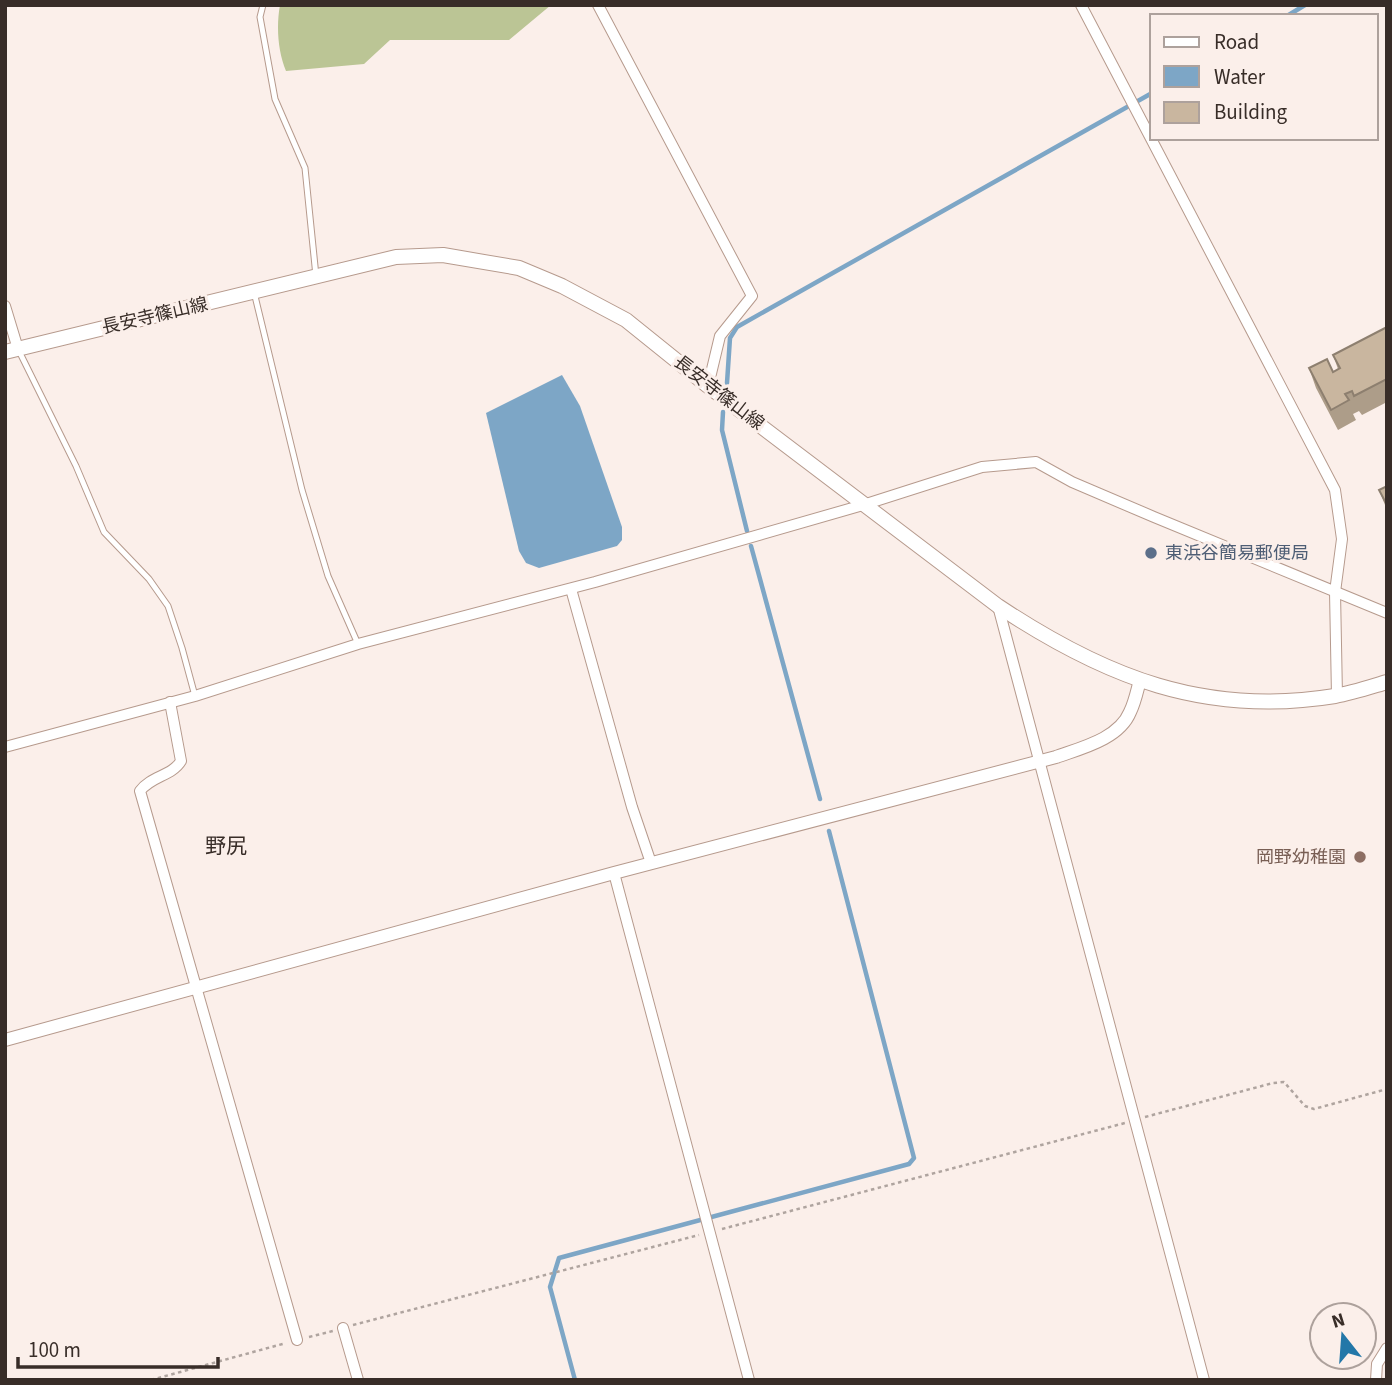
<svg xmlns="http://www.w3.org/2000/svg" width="1392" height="1385" font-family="'Source Sans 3','Noto Sans JP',sans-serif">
<rect width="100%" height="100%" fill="#fbefea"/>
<!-- forest -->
<path fill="#bbc595" d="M280,5H551L509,40H390L364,64L286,71C278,51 276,27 280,5Z"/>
<!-- water -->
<path fill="#7da6c6" d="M562,375L580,406L622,527V540L617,546L539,568L526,563L519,551L486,413Z"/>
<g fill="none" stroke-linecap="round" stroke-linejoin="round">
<!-- stream -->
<g stroke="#7da6c6" stroke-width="4.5">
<path d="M1287,16L1305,5"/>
<path d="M727,383L730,338L737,327L1152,93"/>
<path d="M723,412L722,430L747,531"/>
<path d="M751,546L820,799"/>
<path d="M575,1380L550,1287L559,1258L909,1164L914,1158L829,831"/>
</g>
<defs>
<g id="service">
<path d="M263,5L260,17L275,99L305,168L316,276"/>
<path d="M254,292L302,490L328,576L358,644"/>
<path d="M19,351L76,466L104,532L149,579L168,606L182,648L195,696"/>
</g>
<g id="minor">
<path d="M598,5L752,296L720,336L708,386"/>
<path d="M1081,5L1335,490L1342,539L1335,592L1337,696"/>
<path d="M5,306L18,349"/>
<path d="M571,589L632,807L651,863"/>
<path d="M998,606L1204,1380"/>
<path d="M170,702L181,761C172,776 151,776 140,791L297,1340"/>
<path d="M5,747L195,696L358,644L595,582L863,505L982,467L1036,462L1072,482L1154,517L1387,613"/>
<path d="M614,873L749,1380"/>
<path d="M343,1328L358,1380"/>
<path d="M1376,1380L1377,1364L1387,1348"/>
</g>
<path id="tertiary" d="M5,1040L614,873L1056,757C1081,748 1119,739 1130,712C1135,702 1137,691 1140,680"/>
<path id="secondary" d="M5,352L396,257L443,255L519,268L562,286L626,320L708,386L998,606C1105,677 1205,717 1335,696C1352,693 1370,687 1387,682"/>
</defs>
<!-- service casing -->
<use href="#service" stroke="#b69a8d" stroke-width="7"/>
<!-- minor casing -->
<use href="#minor" stroke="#b69a8d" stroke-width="12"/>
<!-- tertiary casing -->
<use href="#tertiary" stroke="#b69a8d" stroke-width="14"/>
<!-- secondary casing -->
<use href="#secondary" stroke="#b69a8d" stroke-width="16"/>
<!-- path -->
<g stroke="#afa49f" stroke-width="2.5" stroke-dasharray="3.5 3.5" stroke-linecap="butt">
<path d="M1145,1117L1273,1083L1284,1082L1305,1106L1314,1109L1387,1089"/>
<path d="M722,1229L1125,1123"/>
<path d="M353,1325L699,1235"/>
<path d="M309,1337L333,1331"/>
<path d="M151,1380L286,1343"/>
</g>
<!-- service -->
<use href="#service" stroke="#fff" stroke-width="5"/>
<!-- minor -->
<use href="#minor" stroke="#fff" stroke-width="10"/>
<!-- tertiary -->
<use href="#tertiary" stroke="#fff" stroke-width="12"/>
<!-- secondary -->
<use href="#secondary" stroke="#fff" stroke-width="14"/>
</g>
<!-- wall -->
<g fill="#ad9d89">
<path d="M1387,327V402L1362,415L1359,411L1353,414L1356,420L1338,430L1316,388L1309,368L1333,372L1338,369L1333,355Z"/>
<path d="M1387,486V510L1379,490Z"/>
</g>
<!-- building -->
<g fill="#c9b69f" stroke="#8d7f6f" stroke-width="2">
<path d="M1387,327V379L1354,396L1352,391L1345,394L1349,400L1331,410L1309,368L1327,359L1333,372L1340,368L1333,355Z"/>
<path d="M1387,486V505L1379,490Z"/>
</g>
<!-- markers -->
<circle fill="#5c6f8a" stroke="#fbefea" stroke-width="2.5" cx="1151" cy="553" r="7"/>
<circle fill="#8d6e63" stroke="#fbefea" stroke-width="2.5" cx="1360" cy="857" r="7"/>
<g text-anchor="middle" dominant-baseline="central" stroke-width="6" stroke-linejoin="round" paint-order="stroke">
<!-- street labels -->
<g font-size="18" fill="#382d28" stroke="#fbefea">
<text transform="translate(155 316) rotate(-13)">長安寺篠山線</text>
<text transform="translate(719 393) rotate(38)">長安寺篠山線</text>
</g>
<!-- service labels -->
<g font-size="18" fill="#4e5e75" stroke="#fbefea" text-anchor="start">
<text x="1165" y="553">東浜谷簡易郵便局</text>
</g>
<!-- education labels -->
<g font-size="18" fill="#785e54" stroke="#fbefea" text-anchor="end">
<text x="1346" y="857">岡野幼稚園</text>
</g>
<!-- quarter labels -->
<g font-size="21" fill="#382d28" stroke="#fbefea">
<text x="226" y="846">野尻</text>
</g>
</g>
<!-- border -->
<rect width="1392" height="1385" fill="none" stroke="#382d28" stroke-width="14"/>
<!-- legend -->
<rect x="1150" y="14" width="228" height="126" fill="#fbefea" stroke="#ada19c" stroke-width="2"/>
<rect x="1164" y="37" width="35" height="10" fill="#ffffff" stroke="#ada19c" stroke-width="2"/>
<text x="1214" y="49" font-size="21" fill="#382d28">Road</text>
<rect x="1164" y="66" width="35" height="21" fill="#7da6c6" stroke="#ada19c" stroke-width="2"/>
<text x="1214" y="84" font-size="21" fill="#382d28">Water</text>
<rect x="1164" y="102" width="35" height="21" fill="#c9b69f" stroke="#ada19c" stroke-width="2"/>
<text x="1214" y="119" font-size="21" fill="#382d28">Building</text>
<!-- north arrow -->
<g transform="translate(1343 1336) rotate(343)"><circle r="33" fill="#fbefea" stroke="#ada19c" stroke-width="2"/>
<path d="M0-5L12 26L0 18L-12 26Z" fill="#2377a8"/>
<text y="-10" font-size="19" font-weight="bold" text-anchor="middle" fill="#382d28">N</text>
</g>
<!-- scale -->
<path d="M18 1357v10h200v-10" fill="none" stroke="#382d28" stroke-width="3.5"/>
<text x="28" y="1357" font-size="21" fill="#382d28" stroke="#fbefea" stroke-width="5" paint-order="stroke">100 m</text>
</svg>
